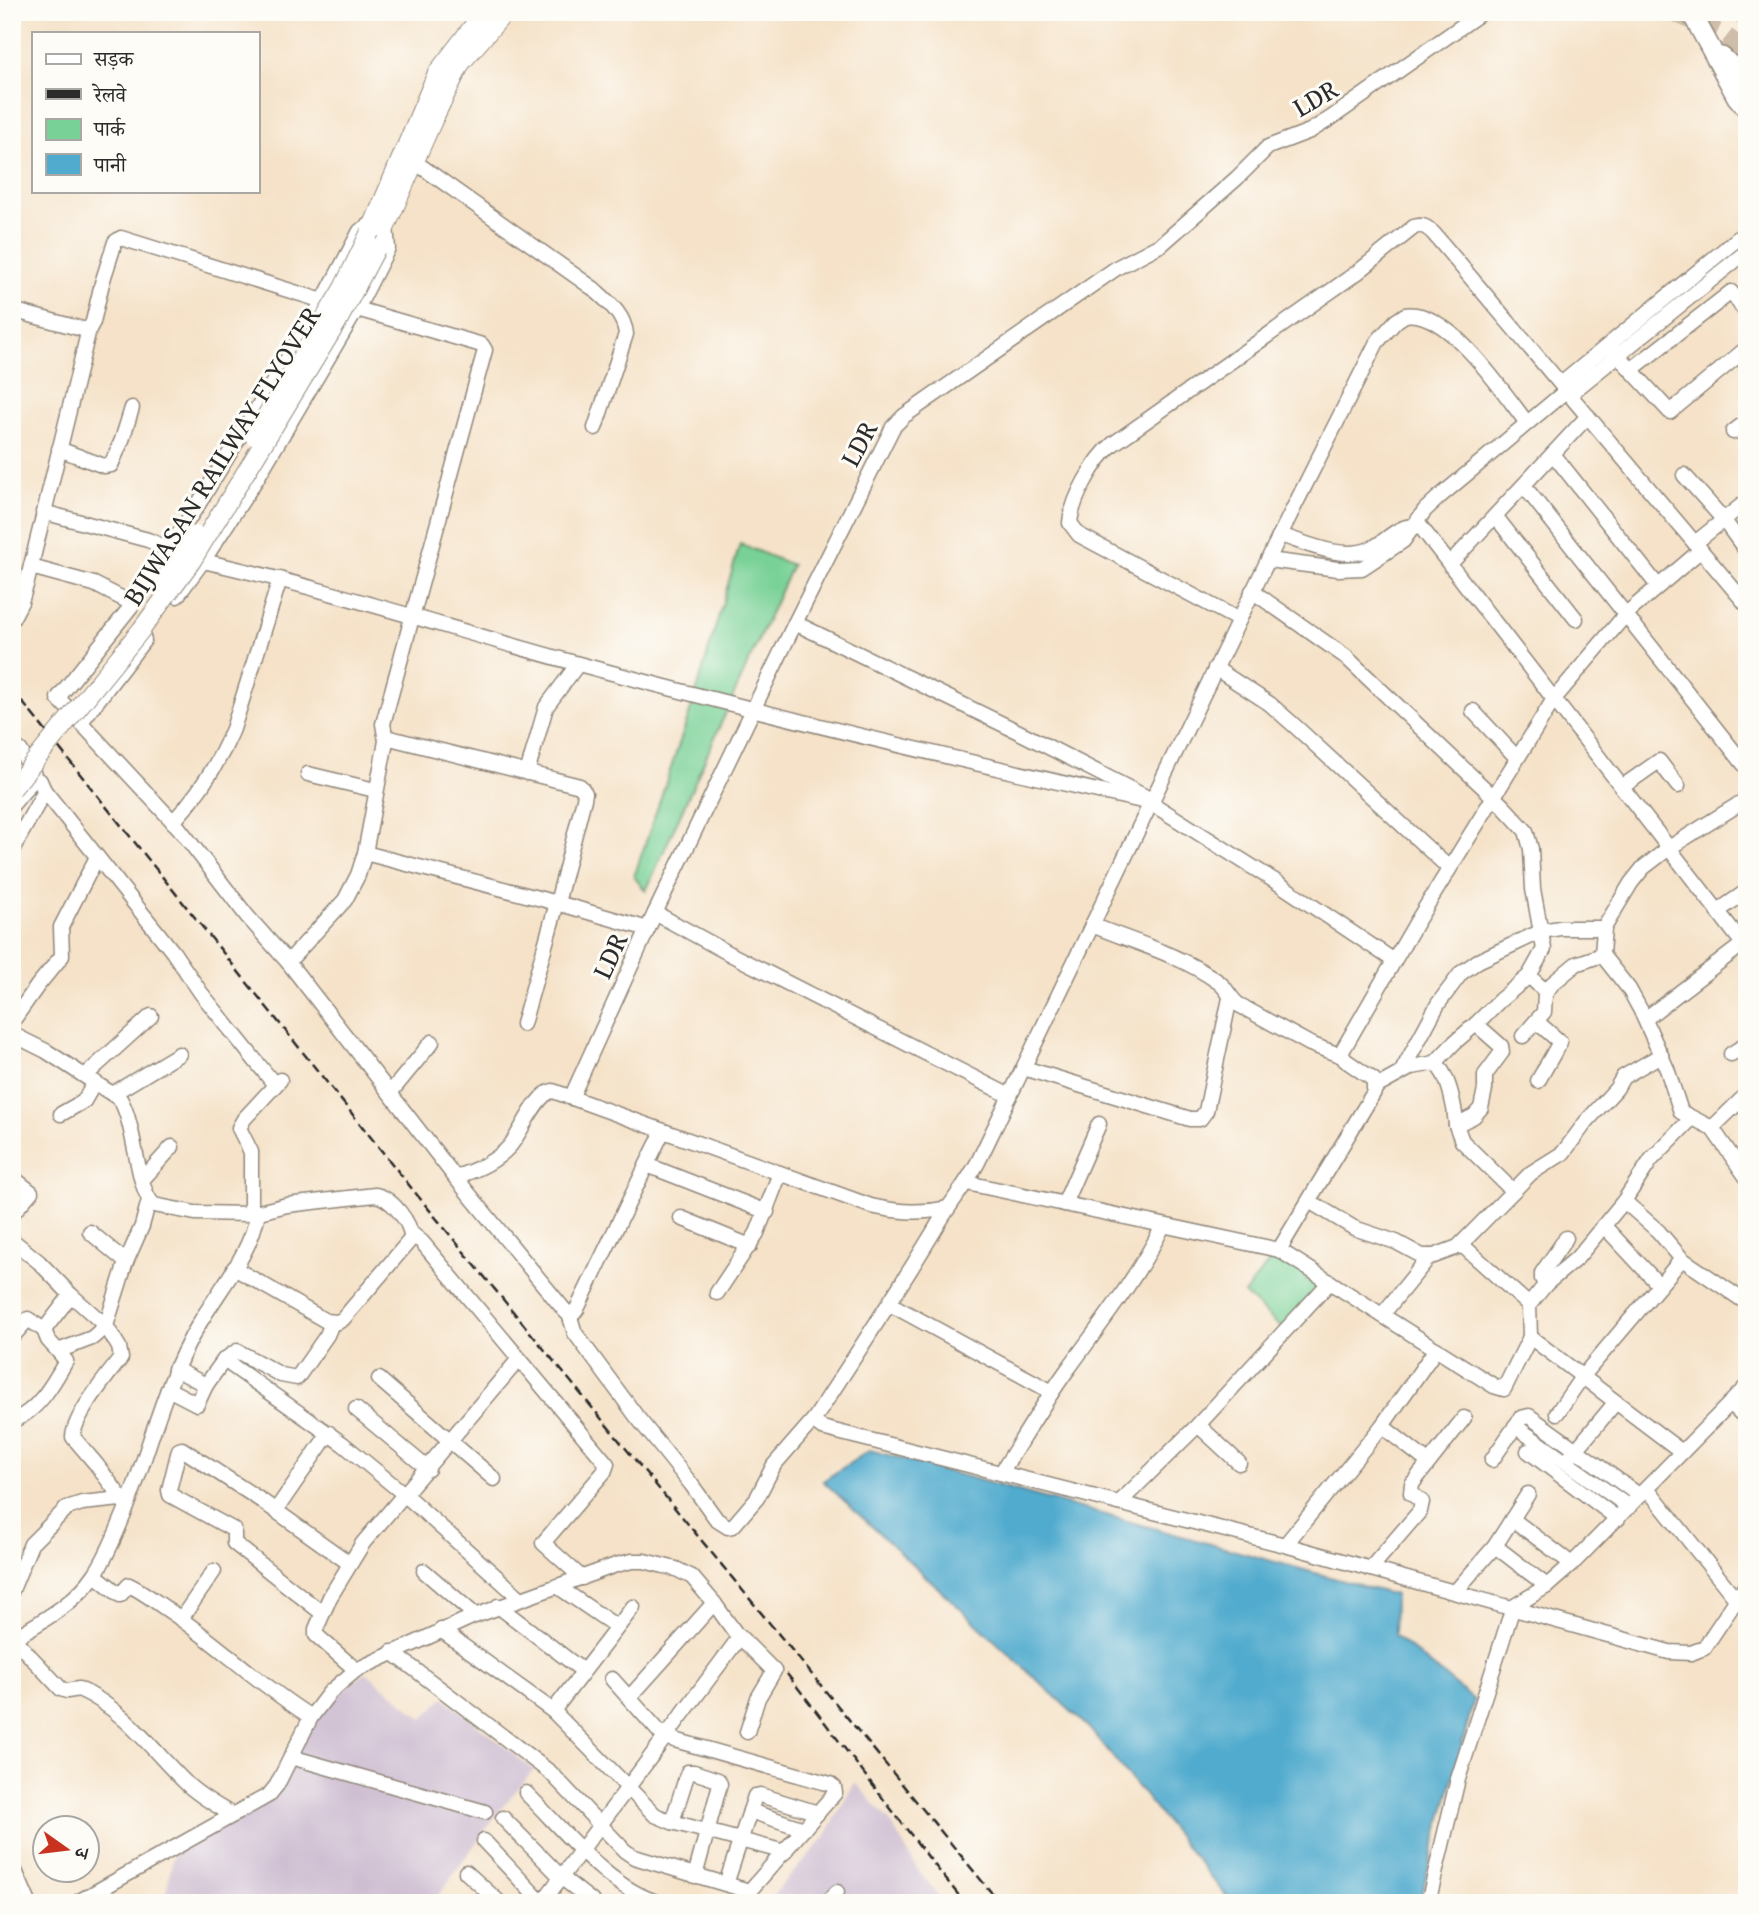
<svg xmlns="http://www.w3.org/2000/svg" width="1759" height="1915" font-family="'Gentium Book Plus','Noto Serif Devanagari',serif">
<rect width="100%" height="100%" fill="#fdfcf7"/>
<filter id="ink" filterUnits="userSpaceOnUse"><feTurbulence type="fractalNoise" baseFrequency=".0143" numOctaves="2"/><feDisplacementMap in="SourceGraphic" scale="14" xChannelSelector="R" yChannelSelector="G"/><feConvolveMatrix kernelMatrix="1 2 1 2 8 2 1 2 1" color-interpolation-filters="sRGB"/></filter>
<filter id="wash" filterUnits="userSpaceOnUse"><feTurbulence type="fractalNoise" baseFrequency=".00686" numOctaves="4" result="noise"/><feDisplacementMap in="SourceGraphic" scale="28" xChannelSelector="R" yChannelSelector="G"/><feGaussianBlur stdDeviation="1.57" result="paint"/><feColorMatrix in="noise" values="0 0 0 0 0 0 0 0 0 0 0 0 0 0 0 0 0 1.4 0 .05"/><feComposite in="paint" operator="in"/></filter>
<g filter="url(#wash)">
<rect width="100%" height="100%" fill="#f5e2c8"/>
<!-- industrial -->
<g fill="#cebed2">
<path d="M366,1672L423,1719L444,1698L534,1770L499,1811L433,1903H164L176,1842L277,1797L292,1760L319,1712Z"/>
<path d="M855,1782L891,1823L919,1872L944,1903H766L825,1837Z"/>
</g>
<!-- green -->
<g fill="#78d196" stroke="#527e60" stroke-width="2">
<path d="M740,544L792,565L646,891L634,877L694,700Z"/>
<path d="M1279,1250L1330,1282L1284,1330L1244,1294Z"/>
</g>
<!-- water -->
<path fill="#51abce" stroke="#3e6b7c" stroke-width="2" d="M870,1450L1395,1595L1394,1635L1474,1700L1419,1903H1232L1090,1729L823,1481Z"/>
</g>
<g filter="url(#ink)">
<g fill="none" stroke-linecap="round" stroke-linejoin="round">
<!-- highway-tunnel -->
<path stroke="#cdbda9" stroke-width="19" stroke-dasharray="19 10" stroke-linecap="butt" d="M1674,12L1725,36L1747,53"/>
<defs>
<g id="minor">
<path d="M415,162L594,289C608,302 624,314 626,334L595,428"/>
<path d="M357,309L482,345L485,350L383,724L386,741L365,853L358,875L345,900L288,962L247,916L179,828L58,698L133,604L199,503L323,301L360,231L373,223"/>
<path d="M12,310L82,329H89L93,322L102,283L115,242L121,238L323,301"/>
<path d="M1611,348L1670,412L1747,348"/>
<path d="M1631,370L1731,292L1747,313"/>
<path d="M1561,384L1747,231"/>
<path d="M1570,394L1747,251"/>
<path d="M1527,423C1503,392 1448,308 1405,315L1396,321L1377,342L1280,535L978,1162C967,1183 952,1201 940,1221C900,1288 857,1353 815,1418V1423L822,1428L1285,1545L1669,1652L1691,1653L1704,1648L1747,1584"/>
<path d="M1733,432L1747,421"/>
<path d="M59,449L104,466L111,465L122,440L132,408"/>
<path d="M1553,454L1658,586"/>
<path d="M1684,475L1723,519L1747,552"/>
<path d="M1524,486L1747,768"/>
<path d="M43,512L148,540L169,549"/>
<path d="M1496,517L1576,619"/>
<path d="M1417,522L1747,949"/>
<path d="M1280,535C1306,543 1342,561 1370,549C1386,542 1394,528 1412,526"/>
<path d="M1695,543L1747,501"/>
<path d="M1268,560L1338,569L1362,568L1403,541L1425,510L1438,498L1567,390"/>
<path d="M203,561C328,589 451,629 575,663C766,715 958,760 1151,803"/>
<path d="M1450,564L1588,416"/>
<path d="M31,567L94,584L133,604"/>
<path d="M1252,591L1346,657L1503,806L1526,831L1531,849L1533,889L1544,949L1529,976"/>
<path d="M177,596L203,561L257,478L357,309L388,248L386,227"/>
<path d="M12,619L21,602L27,582L89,329"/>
<path d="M1239,620L1079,535L1070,523C1072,499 1094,460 1113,444L1358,272L1414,227C1423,224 1427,227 1434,234L1747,605"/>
<path d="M795,623L1027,736L1144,796L1151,803L1278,883L1393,960"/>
<path d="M1215,668L1270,704L1296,727L1449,868"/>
<path d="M1473,711L1517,758"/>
<path d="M81,722L144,640"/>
<path d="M386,737L580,786L585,793L584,799L557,903L523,1024"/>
<path d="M12,756L18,749L20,750L34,775"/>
<path d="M527,773L546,707L578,664"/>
<path d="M308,774L375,790"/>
<path d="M1622,787L1659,761L1678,786"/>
<path d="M44,790L173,952L201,993L275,1085"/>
<path d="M1747,799L1669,848L1643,868L1631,883L1604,928L1602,955L1629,989L1641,1011L1667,1069L1681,1112L1712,1128L1747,1178"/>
<path d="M12,805L33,780L40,781L44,790L42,796L12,850"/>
<path d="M173,822C199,794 218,765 233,729L280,579"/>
<path d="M365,853L557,903L648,929"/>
<path d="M1718,911L1747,891"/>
<path d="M655,913L734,956L1010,1096"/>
<path d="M1092,925C1133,942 1181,955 1217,981C1227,987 1229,998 1239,1005L1310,1044L1342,1056"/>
<path d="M288,962L455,1177L566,1312L574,1313L577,1309L663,1131"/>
<path d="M1645,1019L1743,944"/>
<path d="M1536,1021L1560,1042L1538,1081"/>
<path d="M12,1022L38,985L62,956L61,927L97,857"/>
<path d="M1476,1024L1500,1000L1529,976L1546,992"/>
<path d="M12,1034L46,1051L120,1099C136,1125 136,1190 154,1205L195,1213L251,1214L287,1205L375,1195C391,1197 412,1223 411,1239L343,1319L338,1322L326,1321L234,1268"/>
<path d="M1523,1036L1544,1012L1545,994L1552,984L1576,964L1602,955"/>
<path d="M1731,1054L1747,1044"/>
<path d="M1435,1063C1449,1074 1455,1108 1456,1125"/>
<path d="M1024,1068L1190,1119H1200L1206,1111L1230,998"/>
<path d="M1402,1071L1438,1004L1461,973L1478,961L1542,931L1560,928H1604"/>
<path d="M86,1075L151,1016"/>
<path d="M1376,1087L1412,1067L1435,1063L1455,1042L1476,1024L1501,1046L1502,1052L1485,1075V1089L1481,1108L1474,1116L1456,1125L1462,1141L1513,1191"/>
<path d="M114,1093L179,1054"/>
<path d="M390,1093L432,1042"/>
<path d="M571,1098L655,913L795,623L893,427L904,416L1118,267L1162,244L1237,178L1268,147L1310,131L1331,118L1482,12"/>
<path d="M61,1114L84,1101L95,1082"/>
<path d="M1712,1128L1747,1094"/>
<path d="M647,1165L767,1212"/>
<path d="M12,1177L31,1192L12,1214"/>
<path d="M455,1177C475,1171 495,1162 509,1147C521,1134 536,1093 553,1091L871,1206C898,1212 921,1214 948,1208"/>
<path d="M142,1180L172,1147"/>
<path d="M967,1183L1279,1250L1494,1386L1504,1389L1530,1337L1529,1305L1462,1245"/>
<path d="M1309,1201L1354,1228L1396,1242L1422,1256H1434L1458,1247L1531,1173L1563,1153L1586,1122L1616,1089L1623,1077L1661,1055"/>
<path d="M1624,1201L1658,1231L1682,1259L1747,1303"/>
<path d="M1064,1204L1099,1124"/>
<path d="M251,1214V1152L239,1128L244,1119L280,1080"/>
<path d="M681,1218L750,1246"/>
<path d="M1604,1226L1659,1285"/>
<path d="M90,1232L126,1262"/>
<path d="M411,1233L422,1242L607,1464L604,1472L543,1543L582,1578"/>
<path d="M12,1240L39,1262L71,1295L106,1326L119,1347L121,1358C107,1376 74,1416 73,1437L96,1464L127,1506"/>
<path d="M1279,1250L1374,1092V1080L1345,1060L1341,1053L1416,923L1554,699L1626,614L1701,550"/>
<path d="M1546,1284L1542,1279V1273L1566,1238"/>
<path d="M717,1293L757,1233L780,1173"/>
<path d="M890,1304L1052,1392"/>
<path d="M1529,1305L1546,1284L1577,1258L1624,1201L1651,1160L1691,1119"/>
<path d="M569,1314L575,1333L637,1417L691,1484L717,1520L728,1527L733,1526L757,1498L774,1465L815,1418"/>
<path d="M1382,1315L1430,1256"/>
<path d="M12,1337L28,1319L44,1330"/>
<path d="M1530,1337L1682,1452"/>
<path d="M58,1351L48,1340L44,1330L71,1295"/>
<path d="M224,1360L343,1444L404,1494L520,1598"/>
<path d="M175,1369L206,1385L224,1360L237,1351L281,1375L297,1378L327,1335L332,1323"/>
<path d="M379,1379L494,1479"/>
<path d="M168,1389L197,1404L206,1385"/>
<path d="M1730,1403L1747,1419"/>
<path d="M356,1409L428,1469"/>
<path d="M1557,1413L1582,1377L1682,1259"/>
<path d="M12,1421C38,1411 53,1384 66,1361L58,1351L92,1338L106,1326L126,1262L142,1226L149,1200"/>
<path d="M1198,1425L1239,1463"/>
<path d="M1382,1426L1428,1462"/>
<path d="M1515,1426L1629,1507"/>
<path d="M1528,1451L1618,1519"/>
<path d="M1571,1456L1615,1403"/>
<path d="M1492,1460L1521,1418L1529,1416L1640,1496"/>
<path d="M1001,1473C1023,1438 1044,1402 1068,1369C1102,1322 1137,1278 1163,1226"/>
<path d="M1647,1488L1736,1599"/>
<path d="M1119,1503L1198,1425L1330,1282"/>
<path d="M276,1510L329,1433"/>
<path d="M1512,1519L1572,1564"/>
<path d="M1285,1545L1382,1426L1436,1349"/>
<path d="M1495,1546L1547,1586"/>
<path d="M1370,1569L1420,1511L1422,1502L1411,1493L1412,1484L1464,1418"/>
<path d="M424,1571L475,1615"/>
<path d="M95,1575L120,1595L129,1585C144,1592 157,1603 171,1612C219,1645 261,1686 311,1717"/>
<path d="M557,1586L617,1627"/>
<path d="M12,1590L31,1544L67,1508L82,1503L121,1499"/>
<path d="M1455,1592L1495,1546L1528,1494"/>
<path d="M498,1606L583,1671"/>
<path d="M322,1613L234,1543V1530L170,1495L169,1490L179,1450L182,1449L262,1501L349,1563"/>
<path d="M181,1619L214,1571"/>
<path d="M441,1630L553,1711L655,1815L672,1822L785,1852"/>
<path d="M739,1636L774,1671L758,1698L747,1732"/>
<path d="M12,1637L61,1689L67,1691L79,1689C124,1709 152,1750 186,1783C199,1796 216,1805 231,1814"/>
<path d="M12,1639C41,1622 76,1603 95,1574C108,1555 116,1533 125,1512C150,1449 164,1382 199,1324C220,1288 251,1254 258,1212"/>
<path d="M392,1652L551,1773L625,1851L634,1857L749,1891"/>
<path d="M356,1670L316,1635V1629L330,1597L363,1543L519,1359"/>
<path d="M612,1679L664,1737L830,1784L834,1787L835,1793L739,1903"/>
<path d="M629,1698L714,1603"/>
<path d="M553,1711L633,1607"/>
<path d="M291,1757L485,1812"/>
<path d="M526,1793C563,1829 608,1889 660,1903"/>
<path d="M750,1811L804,1829"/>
<path d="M503,1818L561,1877L594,1903"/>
<path d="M672,1822L688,1772H694L718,1780L720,1784L695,1876"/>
<path d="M484,1841L542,1903"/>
<path d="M12,1864L29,1903"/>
<path d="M466,1872L500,1903"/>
<path d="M726,1884L755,1796L760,1795L818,1813"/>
<path d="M76,1903L269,1795L277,1785L311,1717L330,1692L356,1670L472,1617L616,1565L632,1561H644L676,1569L692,1577L714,1603L739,1638L542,1903"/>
<path d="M827,1903L837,1892"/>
<path d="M1428,1903L1458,1779L1513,1607L1547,1586L1572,1564L1747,1386"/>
</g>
<g id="major">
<path d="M370,232L437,73L484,12"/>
<path d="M376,249L433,120L461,63L505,12"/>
</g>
<g id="highway">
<path d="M1691,12L1737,97L1747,109"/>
<path d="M1743,12L1747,17"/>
<path d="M1722,57L1747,81"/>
</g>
</defs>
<!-- minor casing -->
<use href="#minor" stroke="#90867a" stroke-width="17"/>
<!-- major casing -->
<use href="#major" stroke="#90867a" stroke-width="20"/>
<!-- highway casing -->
<use href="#highway" stroke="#90867a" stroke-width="22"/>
<!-- minor -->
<use href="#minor" stroke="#fff" stroke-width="14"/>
<!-- major -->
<use href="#major" stroke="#fff" stroke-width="18"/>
<!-- highway -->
<use href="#highway" stroke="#fff" stroke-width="19"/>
<!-- rail -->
<g stroke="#2b2b2b" stroke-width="2.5" stroke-dasharray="10 5" stroke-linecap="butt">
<path d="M12,689L413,1190L1000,1903"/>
<path d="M787,1674C847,1750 904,1828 965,1903"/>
</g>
<defs>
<g id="major-bridge">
<path d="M254,436L343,288L370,232"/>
<path d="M163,581L195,535"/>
<path d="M12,789L141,630L191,562L338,321L376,249"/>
</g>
</defs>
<!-- major-bridge casing -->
<use href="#major-bridge" stroke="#90867a" stroke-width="20" stroke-linecap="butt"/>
<!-- major-bridge -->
<use href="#major-bridge" stroke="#fff" stroke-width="18"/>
</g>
</g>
<g text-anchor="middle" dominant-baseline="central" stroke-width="6" stroke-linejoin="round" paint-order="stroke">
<!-- street labels -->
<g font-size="28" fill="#2b2b2b" stroke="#fdfcf7">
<text transform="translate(1315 97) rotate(-30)">LDR</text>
<text transform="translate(858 443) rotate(-62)">LDR</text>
<text transform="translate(221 455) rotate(-58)">BIJWASAN RAILWAY FLYOVER</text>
<text transform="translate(609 955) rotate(-65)">LDR</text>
</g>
</g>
<!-- margin -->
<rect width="1759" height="1915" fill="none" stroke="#fdfcf7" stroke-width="42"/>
<!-- legend -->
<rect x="32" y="32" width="228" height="161" fill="#fdfcf7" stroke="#a9a8a5" stroke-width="2"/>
<rect x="46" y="54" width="35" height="10" fill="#ffffff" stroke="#a9a8a5" stroke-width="2"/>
<text x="94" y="66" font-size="21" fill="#2b2b2b">सड़क</text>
<rect x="46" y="89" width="35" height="10" fill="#2b2b2b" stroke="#a9a8a5" stroke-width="2"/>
<text x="94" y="102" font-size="21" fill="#2b2b2b">रेलवे</text>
<rect x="46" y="119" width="35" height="21" fill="#78d196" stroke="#a9a8a5" stroke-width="2"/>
<text x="94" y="136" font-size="21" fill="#2b2b2b">पार्क</text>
<rect x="46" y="154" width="35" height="21" fill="#51abce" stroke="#a9a8a5" stroke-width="2"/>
<text x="94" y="172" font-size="21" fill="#2b2b2b">पानी</text>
<!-- north arrow -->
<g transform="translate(66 1849) rotate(104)"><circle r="33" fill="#fdfcf7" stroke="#a9a8a5" stroke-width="2"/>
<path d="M0-5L12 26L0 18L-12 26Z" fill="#c8321e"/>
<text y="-10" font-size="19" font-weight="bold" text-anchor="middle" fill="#2b2b2b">उ</text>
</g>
</svg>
